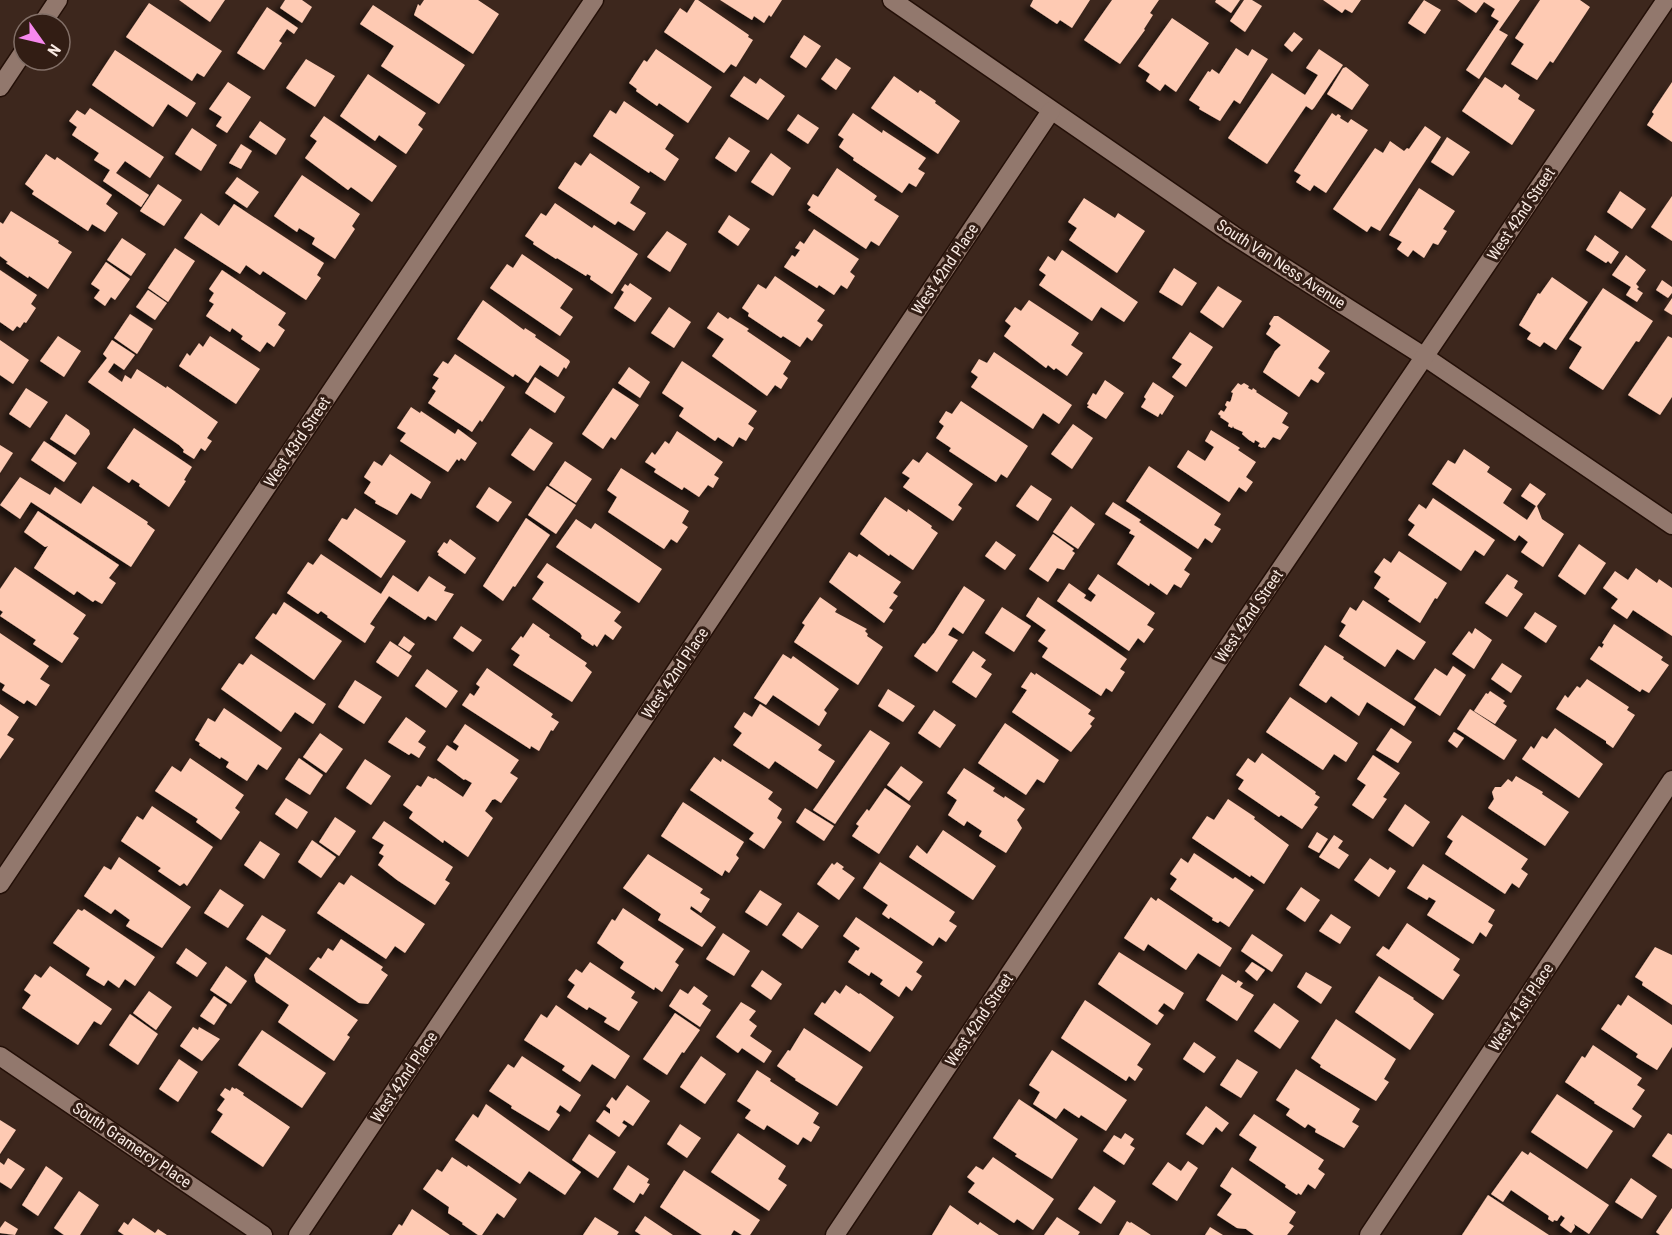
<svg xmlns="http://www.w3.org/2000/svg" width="1672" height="1235" font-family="'Roboto Condensed',sans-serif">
<defs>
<filter id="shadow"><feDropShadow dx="-5.5" dy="5.5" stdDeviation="3" flood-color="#0009"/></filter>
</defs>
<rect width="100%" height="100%" fill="#3d271d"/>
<!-- building -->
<g fill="#fecab3" filter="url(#shadow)">
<path d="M179,0H225L210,22Z"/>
<path d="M285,0H302L312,7L302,23L280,8Z"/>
<path d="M424,0H478L499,14L473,54L414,15L418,4L420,6Z"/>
<path d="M695,0H698L749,35L748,37L753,40L736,67L731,64L724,73L664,32L680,8L687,13Z"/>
<path d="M720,0H782L771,17L769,15L764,23L754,16L752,20Z"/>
<path d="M1033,0H1090L1072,28L1060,20L1057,24L1030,6Z"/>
<path d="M1112,0H1159L1150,13L1153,15L1144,29L1145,30L1120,64L1084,40Z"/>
<path d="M1216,0H1240L1231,13L1215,2Z"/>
<path d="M1244,0H1252L1262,6L1245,32L1230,21Z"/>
<path d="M1323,0H1361L1352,13L1345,9L1342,13Z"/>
<path d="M1424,0L1441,10L1425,34L1408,23Z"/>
<path d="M1457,0H1520L1499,30L1508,35L1479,79L1466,70L1499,21L1491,16L1495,9L1484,2L1476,13Z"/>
<path d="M1540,0H1580L1590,7L1553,63L1550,61L1537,80L1511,64L1524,44L1515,38Z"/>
<path d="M149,3L222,51L204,77L197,73L192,81L126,37Z"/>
<path d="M373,5L465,65L439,104L381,66L394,46L360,24Z"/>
<path d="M267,7L298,28L294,34L287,29L279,41L282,43L264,70L237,53Z"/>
<path d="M1172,18L1209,43L1176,92L1165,84L1160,91L1146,81L1150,74L1138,66Z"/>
<path d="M1294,32L1303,39L1292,52L1284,45Z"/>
<path d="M804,35L821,46L806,68L790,57Z"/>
<path d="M1236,48L1248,56L1252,49L1268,59L1240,104L1234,100L1220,121L1199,109L1200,107L1189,100L1208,71L1210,72L1212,69L1219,74Z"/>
<path d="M656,49L712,87L688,123L659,103L657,106L636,91L637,89L629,83L644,60L647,62Z"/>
<path d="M1319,49L1343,65L1314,108L1312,110L1306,106L1267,164L1228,138L1272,73L1305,95L1318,75L1306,68Z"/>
<path d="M115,50L196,103L187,117L168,104L153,127L92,85Z"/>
<path d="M836,58L851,68L836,90L821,79Z"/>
<path d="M306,59L335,76L315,107L286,88Z"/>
<path d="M1346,67L1369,85L1352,110L1327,94L1343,68Z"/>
<path d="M368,74L426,113L418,125L423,129L406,154L379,135L375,141L340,116Z"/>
<path d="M744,76L756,84L760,78L785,96L768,120L730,96Z"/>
<path d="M894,76L918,93L920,90L936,101L935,103L960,121L938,154L871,108Z"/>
<path d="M1485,77L1502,88L1505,84L1520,95L1518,99L1535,110L1512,145L1462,111Z"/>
<path d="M228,82L251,97L227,133L216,126L222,117L209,109Z"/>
<path d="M1672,82V142L1647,125L1654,114L1652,112Z"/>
<path d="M624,101L674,135L665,149L679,159L665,181L650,171L649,173L593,136L610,110L616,114Z"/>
<path d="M90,108L164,157L150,178L125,161L116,173L149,195L141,207L103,181L110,170L94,160L99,153L72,135L77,127L69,121L77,110L85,115Z"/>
<path d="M853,113L882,133L883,130L926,158L918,169L925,173L916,187L909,183L902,193L853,160L854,158L839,147L844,139L838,135Z"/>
<path d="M1332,113L1336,116L1338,114L1341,116L1340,118L1348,123L1351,119L1368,130L1326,193L1314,185L1310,191L1296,182L1301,175L1294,171Z"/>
<path d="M798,114L819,128L808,144L787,130Z"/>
<path d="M324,116L397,166L372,202L351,187L348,190L305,158L317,141L310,136Z"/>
<path d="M260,121L286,139L276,155L249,137Z"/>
<path d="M1425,126L1441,137L1380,231L1371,226L1367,232L1333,209L1375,148L1383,153L1390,141L1404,151L1407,148L1409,149Z"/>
<path d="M192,128L217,145L201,171L175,154Z"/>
<path d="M729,137L750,151L736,172L715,158Z"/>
<path d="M1447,137L1470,152L1453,176L1431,162Z"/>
<path d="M241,144L252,151L241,169L229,163Z"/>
<path d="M590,153L640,187L630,203L646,213L634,231L618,221L615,225L558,188L575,162L581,166Z"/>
<path d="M771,153L791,168L773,196L751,182Z"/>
<path d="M46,154L55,160L57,157L112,195L106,204L118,213L105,232L92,224L88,231L32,194L34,191L25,184Z"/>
<path d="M837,168L877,196L874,200L899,216L879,246L871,241L866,249L808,210L811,207L807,204L813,194L818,197Z"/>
<path d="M302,175L360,214L352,226L355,229L335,259L312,244L315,238L299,228L297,232L274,216Z"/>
<path d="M237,177L259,192L247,208L225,193Z"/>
<path d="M158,184L182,200L164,226L140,211Z"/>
<path d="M1419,188L1455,211L1443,229L1447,231L1438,245L1433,243L1424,258L1413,250L1408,257L1397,249L1402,242L1389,235Z"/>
<path d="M1620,191L1646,209L1632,229L1607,212Z"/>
<path d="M1672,196V241L1651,227Z"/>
<path d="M1084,198L1115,218L1118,213L1145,231L1117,273L1069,240L1077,228L1068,222Z"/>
<path d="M555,203L592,228L594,225L638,254L612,294L590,279L591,276L587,274L586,276L557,258L556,259L533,244L534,242L525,236L541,213L546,216Z"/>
<path d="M234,204L324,263L317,275L321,278L306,300L263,271L260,275L246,265L240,274L184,238L201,213L219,226Z"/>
<path d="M11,211L59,241L58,243L72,252L48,289L29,276L28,278L6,263L8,262L0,256V222L3,224Z"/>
<path d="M729,215L750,229L738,246L718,232Z"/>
<path d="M814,229L859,259L850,272L855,276L847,289L841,285L834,295L819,285L817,288L784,267L792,255L795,257L800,250L795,248L800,241L804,244Z"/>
<path d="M667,231L687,244L670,272L647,257Z"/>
<path d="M1595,235L1619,252L1611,264L1608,261L1606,263L1586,250Z"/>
<path d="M122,238L146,254L131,276L107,260Z"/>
<path d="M175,248L195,261L168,302L148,288Z"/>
<path d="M1062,250L1138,302L1124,322L1101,307L1092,321L1039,285L1046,275L1039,270L1048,256L1055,261Z"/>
<path d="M522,254L573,289L560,308L573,317L560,336L490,288L507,264L513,268Z"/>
<path d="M1626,255L1646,270L1636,284L1639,287L1637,289L1643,293L1637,302L1626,295L1631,287L1612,275Z"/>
<path d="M106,262L130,279L115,300L111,297L105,306L94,298L100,290L91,284Z"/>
<path d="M1174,268L1197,283L1182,306L1159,292Z"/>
<path d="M0,270L37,295L31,304L36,308L26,323L24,322L20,328L17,326L13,331L0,322Z"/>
<path d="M222,270L286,313L278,325L285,330L274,347L267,342L260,352L241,339L243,336L232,328L230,332L206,316L214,304L209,301L214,293L209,289Z"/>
<path d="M775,276L825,310L817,321L823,325L812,341L807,337L800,347L783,336L781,338L748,316L749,313L742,308L758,284L766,289Z"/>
<path d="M1552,277L1588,302L1556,350L1544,342L1540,347L1527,339L1531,333L1519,325L1538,293L1540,294Z"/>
<path d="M1662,280L1672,287V293L1668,298L1656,290Z"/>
<path d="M630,283L652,298L635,322L614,308L624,292L621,290L625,284L628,286Z"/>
<path d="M1218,286L1242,301L1223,328L1200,312Z"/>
<path d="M1603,288L1653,321L1639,342L1636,341L1603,390L1569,368L1582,347L1569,339Z"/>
<path d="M148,290L167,303L155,320L136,307Z"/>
<path d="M1672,298V315L1664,310Z"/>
<path d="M483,300L524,330L525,328L536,335L535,337L569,360L570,362L566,369L564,367L558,377L540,365L528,383L515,374L513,377L457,339Z"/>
<path d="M1029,300L1079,333L1071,345L1083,353L1067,376L1056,368L1054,370L1048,365L1046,368L1004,336L1011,326L1005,321L1015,307L1021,311Z"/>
<path d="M669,307L691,322L674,348L651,333Z"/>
<path d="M718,312L728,319L730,317L749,329L747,331L791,361L783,374L788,378L781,389L775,385L767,396L712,356L724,339L707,328Z"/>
<path d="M130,314L153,329L137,354L114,338Z"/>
<path d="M1274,316H1278L1330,351L1318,368L1325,373L1318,383L1311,379L1299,397L1263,372L1275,351L1281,345L1266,334L1271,326L1269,324Z"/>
<path d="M1190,332L1213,347L1186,387L1172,377L1182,364L1172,358Z"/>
<path d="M58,336L81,351L64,377L40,361Z"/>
<path d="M210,336L260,369L236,404L179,366L187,353L190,356L199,343L203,347Z"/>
<path d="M1668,336L1672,338V397L1660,415L1628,395Z"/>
<path d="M0,340L29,360L13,384L0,375Z"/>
<path d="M112,340L135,355L124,370L114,363L108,372L122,382L125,375L131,379L137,369L166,388L167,386L218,422L207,438L212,441L205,451L201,448L194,459L183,452L184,450L179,445L88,382L107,358L103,354Z"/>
<path d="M994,352L1072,405L1059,424L1043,413L1033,429L971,387L978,377L971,372L979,359L987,363Z"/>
<path d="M455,354L505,387L482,422L480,420L472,432L428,403L436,391L432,388L439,378L433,375L443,361L448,364Z"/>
<path d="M682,361L757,411L748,424L754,428L746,441L739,437L733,447L718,437L715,441L679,416L684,408L662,393Z"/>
<path d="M629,367L650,382L640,398L618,383Z"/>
<path d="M535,377L565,397L555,413L525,393Z"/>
<path d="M1105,380L1124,393L1106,419L1087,407L1089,405L1087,404L1093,393L1096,395Z"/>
<path d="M1153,382L1174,396L1162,415L1160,413L1158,417L1141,407L1146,399L1144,397Z"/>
<path d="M1238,383L1241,385L1244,383L1249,386L1248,388L1252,390L1253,388L1257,391L1256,392L1288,413L1282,423L1289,427L1280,440L1273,437L1265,448L1263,447L1262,448L1258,446L1260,443L1255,440L1254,443L1249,440L1242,434L1243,432L1234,428L1233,426L1232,428L1228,426L1229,423L1220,417L1221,416L1218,414L1221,410L1224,412L1227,407L1225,405L1227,401L1230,402L1231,400L1233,393L1231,392Z"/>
<path d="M26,388L48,402L30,428L9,414Z"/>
<path d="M613,388L639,405L615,440L611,437L603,449L582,434Z"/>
<path d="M961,401L1028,446L1007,478L1001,474L996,482L949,451L951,448L936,438L944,426L939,422L946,411L952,414Z"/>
<path d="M411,407L420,413L421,411L455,434L458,429L477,443L465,461L461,458L459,461L457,459L448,472L400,441L406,433L397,428Z"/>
<path d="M66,414L89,430L90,434L75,455L50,439Z"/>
<path d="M1073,424L1093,438L1072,469L1051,454Z"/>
<path d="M134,428L192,467L184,480L186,481L169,507L139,486L140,484L132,479L129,483L107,468Z"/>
<path d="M530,428L553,443L534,471L511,455Z"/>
<path d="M1211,430L1240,448L1238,450L1256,462L1246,477L1253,482L1246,492L1239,487L1229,502L1177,467L1188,450L1205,461L1214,447L1205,441Z"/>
<path d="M677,431L723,462L714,475L719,478L713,488L708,485L699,497L684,487L682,490L654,472L656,469L645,462L652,452L655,455L665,441L669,444Z"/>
<path d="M44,441L77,463L64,482L31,460Z"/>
<path d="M0,445L13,453L0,473Z"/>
<path d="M1464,449L1490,467L1487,472L1512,489L1503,503L1527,520L1536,506L1521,496L1530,483L1546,494L1537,506L1542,519L1564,534L1543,567L1521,552L1528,542L1519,535L1515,541L1432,484L1448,460L1455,464Z"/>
<path d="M927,452L973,484L958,505L962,508L953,521L903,487L910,478L902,473L913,459L919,463Z"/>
<path d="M390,454L431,482L421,499L411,493L397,515L375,503L376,501L364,493L371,482L364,477L374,461L382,466Z"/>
<path d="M565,461L592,479L576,503L549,485Z"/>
<path d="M1149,466L1221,514L1214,525L1221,529L1212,543L1205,538L1198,549L1126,501Z"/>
<path d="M621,468L689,511L682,523L688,527L677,543L671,539L664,549L608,512L617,497L607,490Z"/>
<path d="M20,477L50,495L55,487L81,504L93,486L148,522L147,524L155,530L131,567L31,502L20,519L0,505Z"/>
<path d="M1031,485L1052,499L1038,521L1016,506Z"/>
<path d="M547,486L576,505L556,534L528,515Z"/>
<path d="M489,487L512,502L498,522L476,507Z"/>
<path d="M885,497L907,512L908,509L932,526L931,528L938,533L913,570L890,554L889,556L860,534Z"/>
<path d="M1433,498L1495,540L1484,556L1475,550L1461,571L1408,535L1415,525L1408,520L1419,504L1426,509Z"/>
<path d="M1113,502L1141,520L1139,522L1192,558L1184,570L1190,574L1181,588L1174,584L1167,595L1150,583L1149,586L1117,564L1135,536L1129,533L1131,530L1105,514Z"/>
<path d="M1071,506L1095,524L1078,549L1053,532Z"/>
<path d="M355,508L406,541L381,578L328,540L342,518L347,520Z"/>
<path d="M38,511L119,565L109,578L116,583L102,604L95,600L93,602L77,591L74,595L34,568L48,546L45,547L24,532Z"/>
<path d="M526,518L550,535L515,587L513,586L503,601L483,586Z"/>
<path d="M576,519L591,529L595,523L662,569L639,603L556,547Z"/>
<path d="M1053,534L1074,549L1072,551L1075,553L1064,570L1057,568L1048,582L1029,569Z"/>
<path d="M450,539L476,558L465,574L438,555L439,553L437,552L444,542L447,544Z"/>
<path d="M996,541L1016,555L1005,570L985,556Z"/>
<path d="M1579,544L1606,563L1585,595L1558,576Z"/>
<path d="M1399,551L1447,583L1437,599L1435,598L1420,623L1388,601L1390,599L1374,588L1381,577L1374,572L1384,558L1391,563Z"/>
<path d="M849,552L857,557L859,554L901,582L893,593L898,596L889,608L893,610L884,623L829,582Z"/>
<path d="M321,554L381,594L393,575L418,592L429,576L446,587L444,591L454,594L436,621L428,616L425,620L389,596L370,624L375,627L365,643L327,617L328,616L321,611L318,614L287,593L308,562L313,565Z"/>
<path d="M547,563L621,612L614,621L622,627L613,640L605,634L597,647L594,644L593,646L581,638L582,636L580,633L532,599L544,582L537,577Z"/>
<path d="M15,567L86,615L73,634L79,638L62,663L33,644L36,640L0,616L3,612L0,610V589Z"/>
<path d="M1636,568L1657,583L1659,579L1672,588V636L1633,610L1627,619L1611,608L1618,599L1603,588L1615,571L1628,580Z"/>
<path d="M1098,574L1155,613L1147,625L1154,629L1144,643L1138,638L1129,651L1057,601L1069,583L1086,595L1084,598L1091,602L1096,595L1088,589Z"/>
<path d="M1507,574L1518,581L1514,588L1523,594L1507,617L1485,603Z"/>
<path d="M964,586L985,600L963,634L953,627L948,635L958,640L937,672L914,656L923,643L925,644L934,633Z"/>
<path d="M820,597L837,609L835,612L867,629L865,631L868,634L867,636L883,647L858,685L794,642L805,625L802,623Z"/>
<path d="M1038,597L1127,659L1120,669L1125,672L1112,692L1106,688L1101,696L1042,657L1048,648L1038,641L1046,630L1026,616Z"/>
<path d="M1363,600L1426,642L1414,660L1397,649L1385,667L1339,636L1346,625L1341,622L1350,607L1356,611Z"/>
<path d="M284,602L342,641L314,680L255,638L273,613L276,615Z"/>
<path d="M1002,607L1031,626L1014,652L985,633Z"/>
<path d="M1535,612L1557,626L1546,643L1524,628Z"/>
<path d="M533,623L550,635L549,637L587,663L585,666L592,672L572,702L513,665L520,655L511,649L521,636L523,638Z"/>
<path d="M1614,624L1663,657L1661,660L1669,665L1649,693L1642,689L1640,692L1590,659L1599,646L1602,648L1604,644L1602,643Z"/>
<path d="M461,626L482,640L473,652L453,638Z"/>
<path d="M1475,628L1492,640L1474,669L1452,654L1469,631L1472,634Z"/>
<path d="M0,633L49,666L40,679L50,685L36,706L27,700L24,704L2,690L5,685L0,682Z"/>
<path d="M404,636L415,644L409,652L398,645Z"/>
<path d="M390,641L412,656L398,677L376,662Z"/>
<path d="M1325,645L1344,657L1343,659L1416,707L1404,726L1367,702L1359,716L1331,696L1326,703L1299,685Z"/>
<path d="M973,651L986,660L981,667L992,674L976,698L952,682Z"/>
<path d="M251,654L326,704L313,724L295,712L281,732L221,689L239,663L243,665Z"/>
<path d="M783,654L791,659L793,656L839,689L824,710L827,713L819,726L773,695L766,705L754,698Z"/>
<path d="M1502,663L1522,676L1511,693L1491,679Z"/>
<path d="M1453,666L1466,675L1440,716L1414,699L1435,668L1447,676Z"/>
<path d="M487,668L553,714L551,717L559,722L553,731L551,730L539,751L531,746L530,749L462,705L470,693L474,696L480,687L476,684Z"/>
<path d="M427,669L458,691L446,708L415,686Z"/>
<path d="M1031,672L1035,675L1036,673L1091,710L1088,714L1095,718L1090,724L1092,726L1071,752L1012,712L1027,690L1021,687Z"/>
<path d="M1587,679L1629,707L1627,710L1635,715L1613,748L1606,743V741L1556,709L1565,695L1568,698L1577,686L1580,688Z"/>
<path d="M355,680L382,697L364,724L338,707Z"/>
<path d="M888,689L915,706L903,722L878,706Z"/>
<path d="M1490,691L1505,701L1503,703L1507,706L1495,724L1474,711L1486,693L1488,694Z"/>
<path d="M1290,697L1358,743L1346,762L1334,754L1323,770L1266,732Z"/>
<path d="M0,704L19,717L7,735L14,739L0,759Z"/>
<path d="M760,704L822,745L818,750L835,761L817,789L775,761L769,769L733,745L742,733L734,727L744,712L752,717Z"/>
<path d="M224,708L282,748L267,770L258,764L247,781L226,767L229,762L221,757L220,759L199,745L200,743L195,740L208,718L215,722Z"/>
<path d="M1470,709L1517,740L1504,760L1457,729Z"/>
<path d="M934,710L956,725L940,748L918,733Z"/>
<path d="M406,717L426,731L418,742L426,747L419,758L411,753L409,755L388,742Z"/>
<path d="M1005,723L1059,760L1044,783L1037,779L1026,795L978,763Z"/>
<path d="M465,724L519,760L510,773L518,778L501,803L495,799L492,800L485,811L493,818L468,857L444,840L443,843L409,818L413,812L403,805L417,785L421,787L428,776L434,779L435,778L463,797L472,783L465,779L464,780L437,760L447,745L456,751L459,746L453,742Z"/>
<path d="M1391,728L1412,742L1398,763L1376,750Z"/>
<path d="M1555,728L1603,764L1579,798L1522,759L1531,746L1534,749L1542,736L1547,739Z"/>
<path d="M870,730L890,743L835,824L813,810Z"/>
<path d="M1454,732L1464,738L1457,748L1448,741Z"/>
<path d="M320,733L343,749L326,773L303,757Z"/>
<path d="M1262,753L1316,792L1315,794L1320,797L1314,805L1318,807L1302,829L1281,815L1279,817L1238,789L1244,780L1236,775L1248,758L1255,763Z"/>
<path d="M1373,755L1400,773L1383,797L1387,799L1373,819L1352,805L1366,785L1357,779Z"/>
<path d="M714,757L721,762L722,759L773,792L768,799L782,809L777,818L782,822L764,849L749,839L754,833L690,790Z"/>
<path d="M190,758L244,795L235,808L240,812L221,840L196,822L198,819L155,791L172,766L181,772Z"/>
<path d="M299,758L323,775L310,795L285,779Z"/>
<path d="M365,759L391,776L371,805L346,788Z"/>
<path d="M901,766L923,782L909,801L887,785Z"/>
<path d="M964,768L995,788L993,791L1004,798L1005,796L1025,809L1017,820L1022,828L1006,853L979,836L982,831L967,821L964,826L948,815L957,800L947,793Z"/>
<path d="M1516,776L1543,792L1542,794L1569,812L1545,846L1488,808L1494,799L1492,792L1495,787H1501L1508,779L1512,782Z"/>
<path d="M885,788L911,806L879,854L852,836L859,826L856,824L867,809L869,811Z"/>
<path d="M286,798L308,812L297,829L275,814Z"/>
<path d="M1228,799L1255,817L1254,819L1289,845L1264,884L1251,875L1250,877L1192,838L1207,816L1214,820Z"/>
<path d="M683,802L744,842L736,855L739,858L729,873L725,870L722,876L661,836Z"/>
<path d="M1405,804L1430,822L1413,847L1388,830Z"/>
<path d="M152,806L213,847L187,886L184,883L180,886L158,871L161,868L121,841L137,816L143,820Z"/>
<path d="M805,808L834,826L824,841L796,822Z"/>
<path d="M1462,815L1528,859L1521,869L1528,874L1519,888L1512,883L1505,894L1445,854L1453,841L1447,837Z"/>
<path d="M335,817L356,831L339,856L319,842Z"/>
<path d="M384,821L453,867L445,880L450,883L435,905L397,880L378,865L384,856L379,853L384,845L372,838Z"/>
<path d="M943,830L996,866L973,900L909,857L917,845L927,854Z"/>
<path d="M1317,832L1328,839L1319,853L1308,847Z"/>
<path d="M1334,835L1343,841L1338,848L1349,855L1339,869L1319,857Z"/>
<path d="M312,840L336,857L321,878L298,862Z"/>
<path d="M260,841L280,854L264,879L244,865Z"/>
<path d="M1194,853L1233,879L1235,877L1254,890L1229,927L1220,921L1218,923L1212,920L1213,918L1170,889L1177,879L1170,874L1181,858L1188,863Z"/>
<path d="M648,854L703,889L700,893L710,899L701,913L691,906L690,909L716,927L702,947L658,920L661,914L623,888Z"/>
<path d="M119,857L191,907L162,948L126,926L130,920L115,909L111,914L84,896L104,866L111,870Z"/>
<path d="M1370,858L1388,870L1390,867L1396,871L1379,897L1354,880Z"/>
<path d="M837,862L844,867L842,869L855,878L839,900L817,884L832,863L834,865Z"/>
<path d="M880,862L955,912L949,921L957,926L946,942L939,937L933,946L890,917L889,919L882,914L888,905L863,888Z"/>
<path d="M1423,864L1495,910L1488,922L1493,925L1486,937L1480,932L1473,944L1427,915L1436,901L1429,897L1427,900L1407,888Z"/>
<path d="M351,875L425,924L405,953L395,946L386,959L317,913L339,882L344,885Z"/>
<path d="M1301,887L1320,900L1305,922L1286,909Z"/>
<path d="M220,889L244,905L228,928L204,913Z"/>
<path d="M760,890L782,904L767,926L745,912Z"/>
<path d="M1151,897L1156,901L1158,898L1232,948L1220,967L1198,953L1186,970L1148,944L1144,951L1124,938Z"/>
<path d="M623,908L684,949L675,962L679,965L662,992L655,987L654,990L620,968L624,962L597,943L612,919L615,921Z"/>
<path d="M78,909L82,911L84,909L155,957L135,986L125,979L119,988L108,980L104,986L86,975L90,968L53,943Z"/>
<path d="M798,912L819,926L802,949L782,935Z"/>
<path d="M1331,914L1351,927L1340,944L1319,931Z"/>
<path d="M262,915L286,930L270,955L246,939Z"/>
<path d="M856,917L923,962L916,972L922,976L912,991L906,986L899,997L880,984L883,980L871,972L869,976L848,962L856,950L858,951L860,948L843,936Z"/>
<path d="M1407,923L1460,959L1453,970L1460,975L1443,1000L1376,955L1383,946L1389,950Z"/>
<path d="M723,933L750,951L734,976L706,959Z"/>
<path d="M1252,934L1283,955L1272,972L1241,951Z"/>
<path d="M341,939L383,967L381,970L388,975L368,1004L359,1003L309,969L318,957L321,959L328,948L333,951Z"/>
<path d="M1655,947L1672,955V1005L1642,985L1643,982L1635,977Z"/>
<path d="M186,948L207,963L197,977L176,963Z"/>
<path d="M1119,952L1184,993L1174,1010L1164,1003L1158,1011L1164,1015L1157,1025L1098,984Z"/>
<path d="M266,957L358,1020L347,1035L350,1037L334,1061L278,1022L289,1005L256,982L254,975Z"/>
<path d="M590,962L635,992L631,998L638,1002L619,1031L604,1022L607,1018L589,1007L587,1010L567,997L575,985L568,980L576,969L582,973Z"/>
<path d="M1252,962L1265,970L1257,981L1245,971Z"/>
<path d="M50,966L112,1009L101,1025L94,1021L78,1045L22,1008L31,995L24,990L35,974L41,978Z"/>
<path d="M226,966L247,981L231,1004L210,990Z"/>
<path d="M762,970L782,984L771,1000L751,986Z"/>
<path d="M1306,972L1332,987L1321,1004L1297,987Z"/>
<path d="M1222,974L1236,983L1238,980L1243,983L1240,987L1254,995L1237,1021L1206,1000Z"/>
<path d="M1379,976L1414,998L1413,999L1434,1014L1410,1050L1355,1012Z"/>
<path d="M846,985L859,994L860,993L894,1017L870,1052L814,1014L822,1002L825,1004L835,990L840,994Z"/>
<path d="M694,986L708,996L702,1004L711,1010L700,1027L669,1006L680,989L688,994Z"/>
<path d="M149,991L172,1007L156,1030L133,1013Z"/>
<path d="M1628,995L1672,1025V1047L1657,1070L1636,1057L1638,1054L1601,1029L1618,1004L1621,1006Z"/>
<path d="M214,996L227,1005L214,1025L200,1016Z"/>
<path d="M1085,1000L1151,1044L1137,1065L1143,1069L1135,1081L1129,1076L1126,1081L1061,1038Z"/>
<path d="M741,1002L756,1011L749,1020L757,1026L750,1036L772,1051L764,1063L742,1048L738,1053L716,1037Z"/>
<path d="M1274,1003L1299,1021L1280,1049L1254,1031Z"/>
<path d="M556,1005L630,1056L615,1079L592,1064L580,1082L562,1070L565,1066L524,1040L541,1014L547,1018Z"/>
<path d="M675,1013L700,1030L684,1053L682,1052L667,1075L643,1059Z"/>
<path d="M130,1014L158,1034L138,1065L109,1045Z"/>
<path d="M1336,1019L1396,1059L1384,1079L1389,1082L1376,1101L1320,1067L1321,1065L1311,1058Z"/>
<path d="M193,1027L198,1030L199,1027L220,1039L202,1061L180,1046Z"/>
<path d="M804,1028L863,1067L837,1106L795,1080L796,1079L777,1066L788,1050L790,1051Z"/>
<path d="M262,1030L326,1073L302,1108L238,1065Z"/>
<path d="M1194,1042L1216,1057L1204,1073L1183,1059Z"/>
<path d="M1593,1045L1642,1078L1637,1085L1645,1090L1632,1109L1642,1116L1634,1128L1594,1103L1595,1102L1565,1082L1582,1056L1585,1058Z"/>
<path d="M1052,1050L1127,1100L1106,1131L1081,1115L1079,1118L1064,1108L1056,1119L1033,1104L1040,1092L1029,1085Z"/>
<path d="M522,1056L581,1095L570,1112L560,1105L556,1112L560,1115L549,1131L511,1108L512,1106L489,1091L508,1064L514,1068Z"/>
<path d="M701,1056L726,1074L705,1104L680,1087Z"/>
<path d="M179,1059L198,1072L178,1102L159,1089Z"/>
<path d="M1237,1059L1258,1072L1241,1098L1220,1085Z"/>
<path d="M1296,1069L1360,1109L1352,1122L1359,1126L1344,1148L1315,1132L1316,1129L1308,1124L1305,1128L1286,1115L1290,1109L1276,1100Z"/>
<path d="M757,1070L771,1079L770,1081L819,1113L813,1123L820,1127L811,1142L803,1137L798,1145L767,1125L764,1130L745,1118L751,1110L737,1101Z"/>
<path d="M627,1085L650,1101L633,1126L624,1120L622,1123L627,1126L619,1137L596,1121L604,1110L610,1114V1109L606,1106L612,1097L616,1101Z"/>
<path d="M232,1087L235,1089L236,1088L244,1093L243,1095L290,1127L263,1167L211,1132L223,1114L217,1110L225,1099L220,1095L225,1088L230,1091Z"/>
<path d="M1557,1094L1613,1131L1587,1169L1531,1132Z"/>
<path d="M1019,1099L1078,1139L1052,1179L1015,1156L1017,1154L993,1138Z"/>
<path d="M486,1104L581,1172L565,1195L529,1171L520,1184L455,1140L473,1114L478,1118Z"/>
<path d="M1206,1106L1229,1123L1222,1132L1216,1127L1203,1145L1186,1134Z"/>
<path d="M1254,1114L1324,1160L1318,1169L1325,1174L1315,1189L1308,1184L1301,1195L1298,1193L1297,1195L1285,1187L1286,1185L1249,1160L1257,1147L1239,1135Z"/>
<path d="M0,1120L16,1130L0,1154Z"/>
<path d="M680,1124L701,1138L687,1158L667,1144Z"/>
<path d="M738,1133L786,1166L778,1179L787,1185L769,1211L711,1172Z"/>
<path d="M1125,1133L1134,1139L1130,1145L1135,1148L1124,1165L1103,1151L1114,1135L1121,1139Z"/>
<path d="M1668,1133L1672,1135V1169L1652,1156Z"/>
<path d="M589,1134L616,1152L598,1178L572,1160Z"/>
<path d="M1522,1151L1528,1155L1530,1152L1609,1205L1589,1234L1574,1224L1575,1227L1571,1233L1560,1225L1565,1218L1561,1215L1557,1221L1554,1220L1553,1222L1548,1219L1549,1216L1511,1190L1503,1202L1491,1194Z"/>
<path d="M452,1157L467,1167L468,1165L517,1199L504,1218L497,1213L482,1235H478L462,1224L463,1223L448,1213L449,1207L423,1189L437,1169L442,1172Z"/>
<path d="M993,1157L1054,1199L1033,1230L1017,1219L1014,1223L968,1192L975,1183L967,1177L976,1166L983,1170Z"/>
<path d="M8,1158L25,1169L11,1189L0,1182V1162L4,1165Z"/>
<path d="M1188,1161L1198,1168L1177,1201L1152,1184L1168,1162L1181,1171Z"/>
<path d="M628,1165L649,1179L647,1183L650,1184L643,1195L640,1193L634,1203L613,1189Z"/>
<path d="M46,1166L63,1178L38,1216L22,1205Z"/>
<path d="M1232,1167L1296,1212L1289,1223L1294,1226L1287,1235H1254L1246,1229L1237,1228L1217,1215L1232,1194L1220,1186Z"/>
<path d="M684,1170L760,1220L750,1235H742L734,1230L731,1235H702L660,1207Z"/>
<path d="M1631,1178L1657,1196L1642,1219L1615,1202Z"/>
<path d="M1094,1186L1116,1201L1101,1224L1078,1209Z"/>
<path d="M79,1191L99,1205L80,1235H64L54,1228Z"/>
<path d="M1488,1195L1549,1235H1462Z"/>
<path d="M950,1205L978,1225L980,1222L999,1235H932Z"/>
<path d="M1672,1208V1235H1660L1656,1232Z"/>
<path d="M412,1209L450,1235H392L399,1224L402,1226Z"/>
<path d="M645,1216L673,1235H641L635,1231Z"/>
<path d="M595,1217L619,1232L617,1235H583Z"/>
<path d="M1057,1217L1080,1232L1078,1235H1044Z"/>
<path d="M133,1218L155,1233L158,1229L167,1235H124L118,1231L124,1222L128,1225Z"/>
<path d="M5,1221L18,1229L15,1235L0,1233V1228Z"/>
<path d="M1127,1221L1130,1223L1131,1222L1151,1235H1119Z"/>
<path d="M1210,1227L1223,1235H1205Z"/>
</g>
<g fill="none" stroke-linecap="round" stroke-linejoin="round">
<defs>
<g id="minor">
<path d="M892,0L1233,235L1425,357L1672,525"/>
<path d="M42,24L58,0"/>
<path d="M0,87L24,51"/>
<path d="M0,884L594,0"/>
<path d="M0,1056L263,1235"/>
<path d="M298,1235L1051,111"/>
<path d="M835,1235L1250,614L1666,0"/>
<path d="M1369,1235L1672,780"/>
</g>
</defs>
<!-- minor casing -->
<use href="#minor" stroke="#230f07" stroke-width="21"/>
<!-- minor -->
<use href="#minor" stroke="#92786d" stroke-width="18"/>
</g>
<g text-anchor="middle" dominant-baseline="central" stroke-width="6" stroke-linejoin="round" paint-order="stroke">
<!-- street labels -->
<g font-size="16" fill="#f9eae3" stroke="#321d14">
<text transform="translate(1521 214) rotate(-56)">West 42nd Street</text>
<text transform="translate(1281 264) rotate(33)">South Van Ness Avenue</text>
<text transform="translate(945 269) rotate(-56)">West 42nd Place</text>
<text transform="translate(297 442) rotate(-56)">West 43rd Street</text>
<text transform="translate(1249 616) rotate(-56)">West 42nd Street</text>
<text transform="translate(675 673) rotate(-56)">West 42nd Place</text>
<text transform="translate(1521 1007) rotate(-56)">West 41st Place</text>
<text transform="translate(979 1020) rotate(-56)">West 42nd Street</text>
<text transform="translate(404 1077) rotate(-56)">West 42nd Place</text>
<text transform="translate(132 1145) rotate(34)">South Gramercy Place</text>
</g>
</g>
<!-- north arrow -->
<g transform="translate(42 42) rotate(124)"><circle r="28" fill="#321d14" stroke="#826f67" stroke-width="1.5"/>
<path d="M0-4.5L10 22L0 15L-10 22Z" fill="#f688ed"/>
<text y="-9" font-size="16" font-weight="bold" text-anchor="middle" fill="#f9eae3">N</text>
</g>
</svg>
